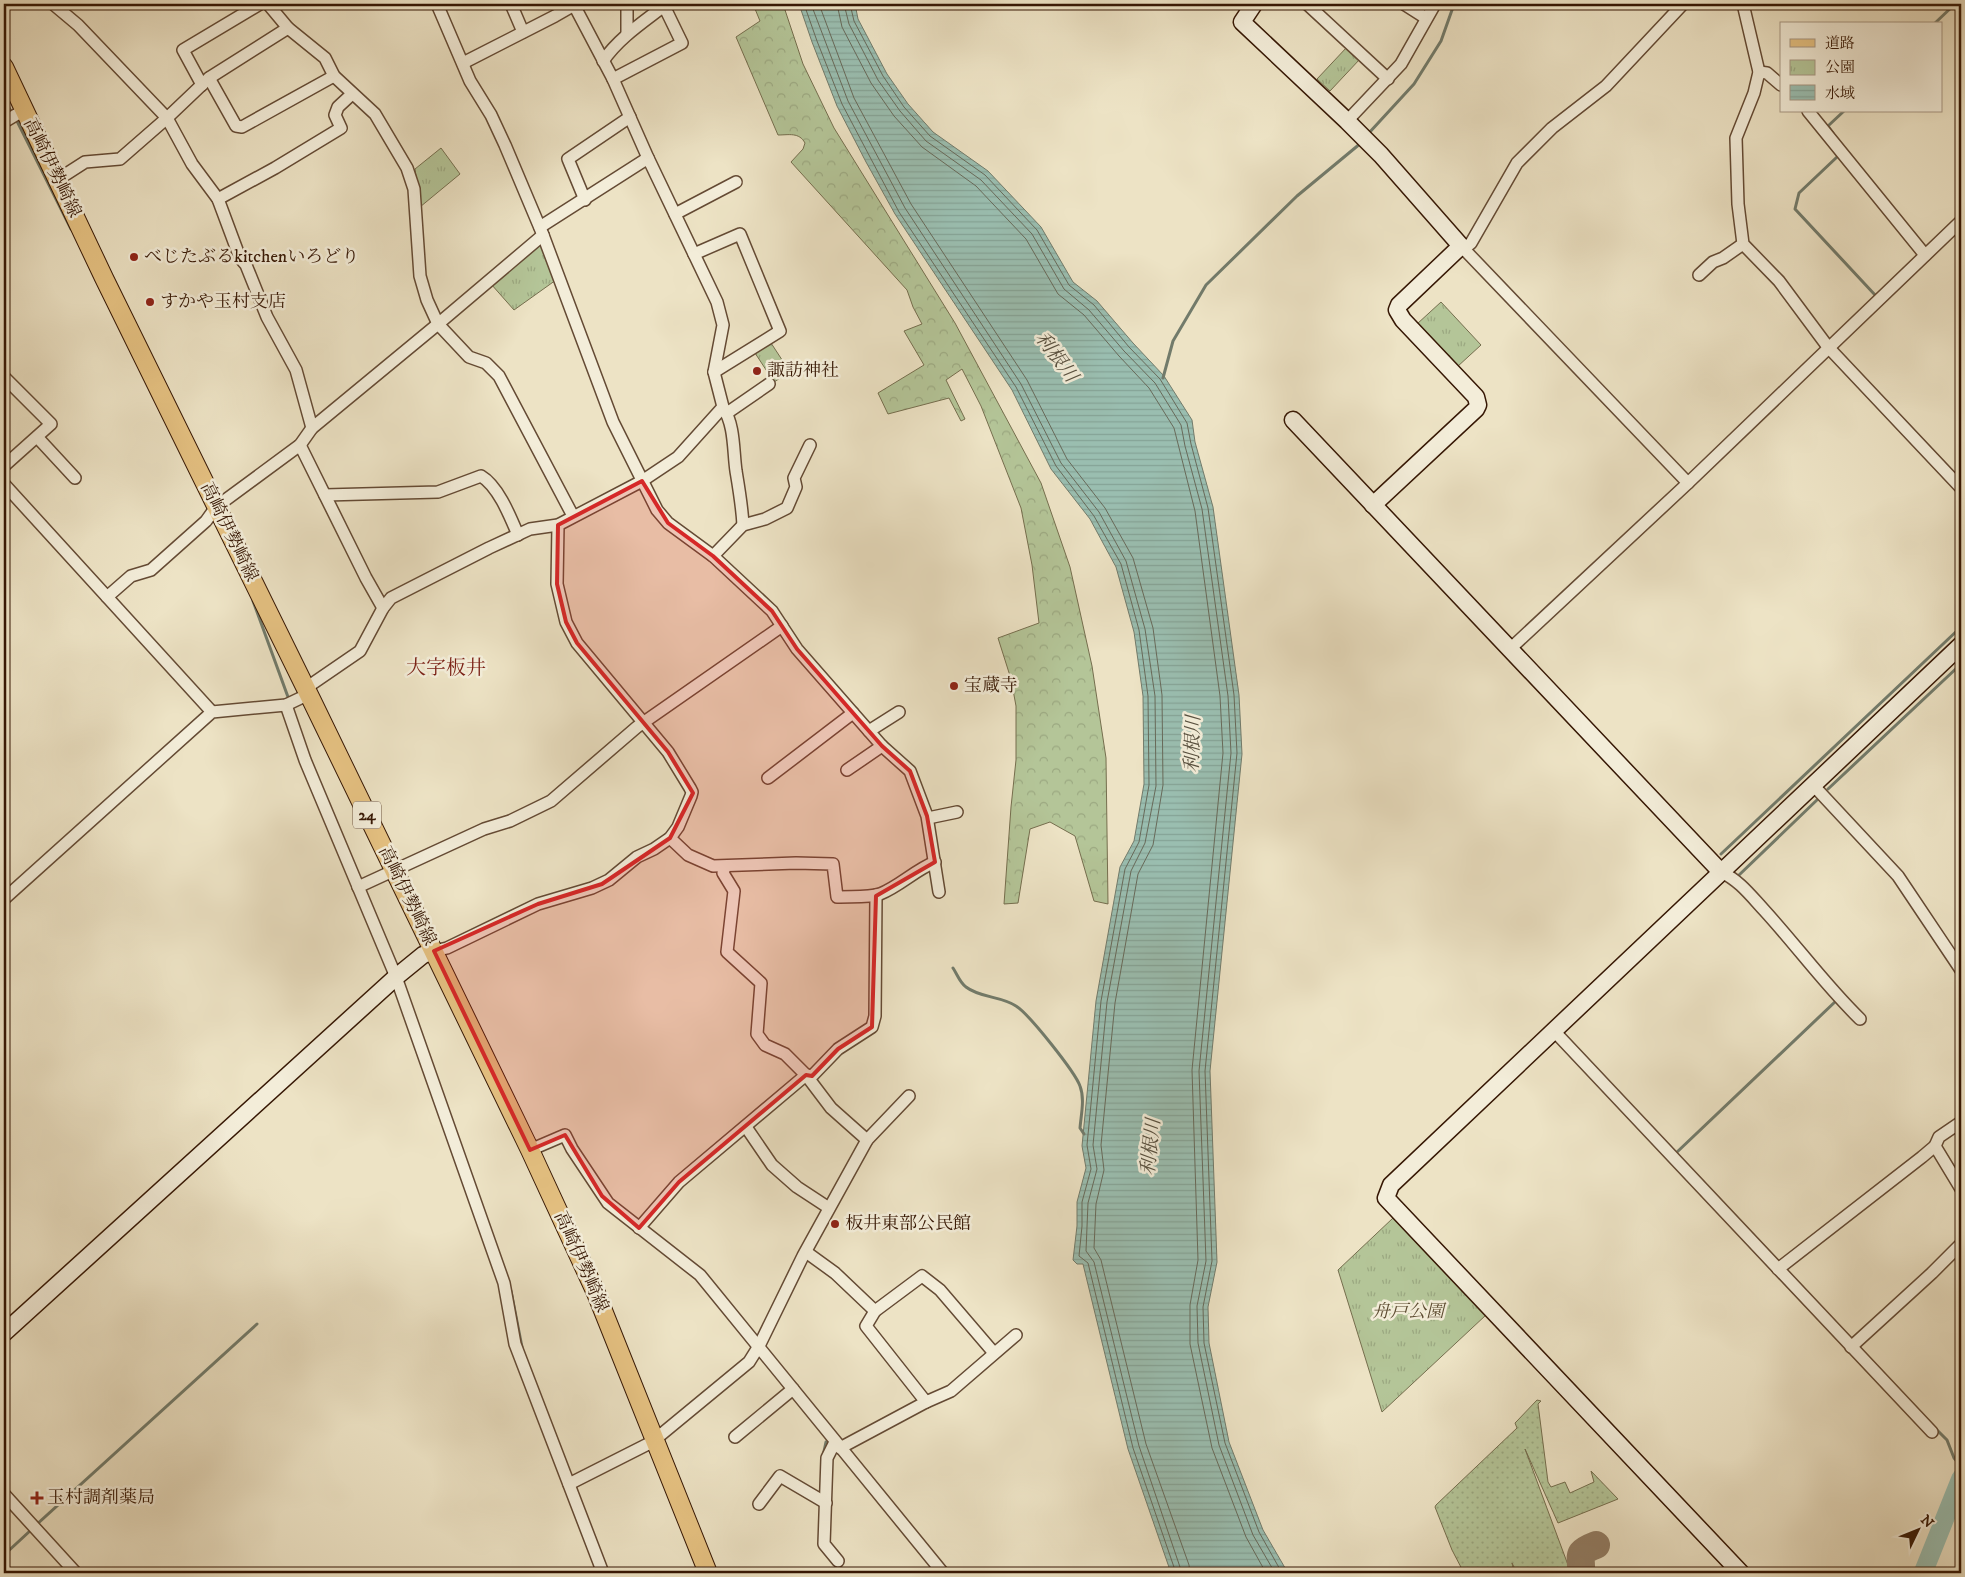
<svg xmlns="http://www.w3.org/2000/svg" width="1965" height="1577" font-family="'IM FELL DW Pica','Noto Serif JP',serif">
<defs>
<pattern id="grass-dots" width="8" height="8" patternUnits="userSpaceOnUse" patternTransform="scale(1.25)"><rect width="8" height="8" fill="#b4c598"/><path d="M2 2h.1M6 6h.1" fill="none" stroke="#9ba881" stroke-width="1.8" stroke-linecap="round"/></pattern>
<pattern id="forest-crowns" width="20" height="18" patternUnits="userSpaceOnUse" patternTransform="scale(1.25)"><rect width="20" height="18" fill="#b4c598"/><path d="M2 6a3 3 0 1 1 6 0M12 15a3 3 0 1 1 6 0" fill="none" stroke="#9ba881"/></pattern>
<pattern id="park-tufts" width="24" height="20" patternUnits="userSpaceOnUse" patternTransform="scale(1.25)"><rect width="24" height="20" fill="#b4c598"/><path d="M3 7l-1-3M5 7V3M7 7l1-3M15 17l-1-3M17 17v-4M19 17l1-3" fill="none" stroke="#9ba881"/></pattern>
<pattern id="water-rules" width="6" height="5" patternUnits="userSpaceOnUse" patternTransform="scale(1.25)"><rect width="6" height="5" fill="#9abeb0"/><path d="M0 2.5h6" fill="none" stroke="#85a396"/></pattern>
</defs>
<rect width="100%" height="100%" fill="#ede3c5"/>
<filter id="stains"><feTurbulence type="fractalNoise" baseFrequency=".004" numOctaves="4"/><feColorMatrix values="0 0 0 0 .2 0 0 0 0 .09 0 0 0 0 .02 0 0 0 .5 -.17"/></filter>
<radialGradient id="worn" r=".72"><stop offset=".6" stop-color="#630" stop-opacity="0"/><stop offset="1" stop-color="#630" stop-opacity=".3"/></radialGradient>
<!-- grass -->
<path fill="url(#grass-dots)" stroke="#756e4e" d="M1537,1400L1541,1401L1538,1404L1548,1482L1551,1487L1565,1482L1570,1493L1594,1482L1591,1471L1618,1499L1558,1523L1525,1449L1571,1573H1562L1560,1569L1548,1573H1517L1512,1563L1513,1567L1509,1569L1511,1573H1464L1452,1550L1435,1507L1436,1505L1517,1428L1515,1423L1517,1421Z"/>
<!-- forest -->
<path fill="url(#forest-crowns)" stroke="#756e4e" d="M753,4H783L803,64L834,128L955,323L1041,483L1070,567L1092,666L1106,758L1108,904L1094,901L1075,836L1050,822L1030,829L1018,903L1004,904L1011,807L1016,760V706L1011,679L998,638L1039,623L1032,565L1021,508L981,406L962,369L946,380L965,419L961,421L949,398L888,414L878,393L924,365L904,331L922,324L913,307L907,290L791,162L803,149L805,143C799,132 789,135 778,135L736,37L760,21Z"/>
<!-- park -->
<g fill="url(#park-tufts)" stroke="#756e4e">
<path d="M1347,47L1360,59L1330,91L1317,79Z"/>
<path d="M441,148L460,174L420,207L415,169Z"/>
<path d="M538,244L541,246L556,280L514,310L491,284Z"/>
<path d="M1441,302L1481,345L1457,367L1417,324Z"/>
<path d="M771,343L790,372L774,382L755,353Z"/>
<path d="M1393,1218L1486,1315L1382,1412L1338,1270Z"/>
</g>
<!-- water -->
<path fill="url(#water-rules)" stroke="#727b6b" d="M799,4H855L858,19L887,74L908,104L933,132L988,171L1041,227L1073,282L1097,301L1133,343L1164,376L1192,420L1195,442L1213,507L1239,695L1242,754L1210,1071L1217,1262L1208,1307L1209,1343L1229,1442L1263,1530L1288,1573H1171L1128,1449L1083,1264H1077L1073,1260L1077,1226V1202L1086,1168L1082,1146L1096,1001L1120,867L1134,841L1144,784L1143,696L1134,632L1116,567L1090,519L1051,469L1012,390L895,214L866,162L837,106L812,42Z"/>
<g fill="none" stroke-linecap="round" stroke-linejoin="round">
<!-- shore -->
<g stroke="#686a5a" stroke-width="1">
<path d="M804,4L817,41L842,104L899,212L1016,387L1056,466L1094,516L1121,564L1139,630L1148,696L1149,785L1139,842L1125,869L1101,1001L1087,1145L1091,1169L1082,1202V1226L1079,1256L1088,1263L1133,1448L1176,1573"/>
<path d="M811,4L848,101L905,208L1021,384L1061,463L1099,512L1126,561L1145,629L1155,696L1156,786L1145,843L1131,871L1107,1002L1093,1145L1097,1169L1088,1203L1086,1251L1094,1262L1139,1446L1182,1573"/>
<path d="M819,4L854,98L911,204L1027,380L1067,459L1105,508L1133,558L1153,628L1162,695L1163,785L1153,845L1138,874L1115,1003L1101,1145L1104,1170L1096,1204L1094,1248L1101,1260L1146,1444L1189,1565L1190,1573"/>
<path d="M837,4L842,27L871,83L894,116L922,147L976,186L1026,239L1058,294L1084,315L1119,356L1149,388L1174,428L1195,511L1220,696L1223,753L1192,1070L1198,1260L1190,1305V1344L1212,1448L1246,1537L1266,1573"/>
<path d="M844,4L849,24L878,80L900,111L926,141L981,180L1032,234L1064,289L1089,310L1124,351L1155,383L1181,425L1185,446L1202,509L1228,696L1231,753L1199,1071L1206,1261L1197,1306L1198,1343L1219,1445L1253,1535L1275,1573"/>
<path d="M850,4L854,21L883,76L904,107L930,136L985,175L1037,230L1069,285L1094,305L1129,347L1160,379L1187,423L1191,444L1208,508L1234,695L1237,753L1205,1071L1212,1261L1203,1307L1204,1343L1225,1443L1259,1532L1282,1573"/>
</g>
<!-- stream -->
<g stroke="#727b6b" stroke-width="3">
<path d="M1934,24L1955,4"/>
<path d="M4,99L12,113"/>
<path d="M16,119L71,229"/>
<path d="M1833,133L1828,126L1844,111"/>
<path d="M1368,134L1414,84L1441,41L1452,10L1455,4"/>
<path d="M1837,157L1799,193L1795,209L1876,296L1875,297"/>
<path d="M1163,378L1173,341L1206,285L1297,196L1361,143"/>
<path d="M253,601L288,697"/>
<path d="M1828,789L1961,664"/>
<path d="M1721,854L1961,627"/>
<path d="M1739,878L1738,876L1818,799"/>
<path d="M953,968C957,974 960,983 966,987C980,998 1001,996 1016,1006C1029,1014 1075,1072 1080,1086C1085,1099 1081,1115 1080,1128L1084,1134"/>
<path d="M1677,1154L1676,1153L1837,1000"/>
<path d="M511,1291L522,1347"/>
<path d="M1935,1428L1947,1440L1954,1458L1961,1466"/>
<path d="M823,1456L826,1442"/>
<path d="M36,1525L257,1324"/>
<path d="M4,1555L31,1530"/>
</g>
<!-- river -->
<path stroke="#9abeb0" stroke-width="19" d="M1923,1573L1961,1478"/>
<!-- taxiway -->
<path stroke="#927d64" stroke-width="28" d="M1581,1573C1582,1555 1575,1553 1596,1545"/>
<defs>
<g id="street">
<path d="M53,4L78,25L167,118L192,164L218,199L240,258L246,265L267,317L296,370L312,428"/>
<path d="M268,4L288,28L325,58L334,76L375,114L407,168L414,189L420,276L427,300L438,324L469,357L486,363L499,376L573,516"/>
<path d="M437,4L470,81L491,115L505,145L543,235L613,422L657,510L668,523L713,556L772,611L797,649L882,746L910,771L927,816L939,892"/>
<path d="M511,4L523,32"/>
<path d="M1307,4L1388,79"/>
<path d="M1404,4L1426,18"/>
<path d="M1743,4L1759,72L1754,93L1736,138L1738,204L1743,244L1779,281L1828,347L1961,488"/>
<path d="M574,5L613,79L648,158"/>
<path d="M627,34V4"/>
<path d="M603,61C619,38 642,23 664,6L682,43L613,79"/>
<path d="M463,63L555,16L576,4"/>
<path d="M1759,72L1767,73L1781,85"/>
<path d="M209,78L236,126L242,127L334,76"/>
<path d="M202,85L183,50L260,4"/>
<path d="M1808,111L1925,255"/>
<path d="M1347,121L1401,64L1435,4"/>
<path d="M4,122L24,110"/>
<path d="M57,180L85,162L120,159L167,118L209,78L288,28"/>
<path d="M218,199L275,168L341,128L335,115L338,107L352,94"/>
<path d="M585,200L568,159L630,117"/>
<path d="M675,214L736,182"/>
<path d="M1461,246L1688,483"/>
<path d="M1465,248L1471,243L1517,163L1552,128L1606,86L1683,4"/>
<path d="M694,254L740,234L780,331L714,372"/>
<path d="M1699,275L1713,262L1723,258L1743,244"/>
<path d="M4,377L51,424L4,466"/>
<path d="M723,407C735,426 733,450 736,471C739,489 742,506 743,525"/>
<path d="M727,413L769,384"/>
<path d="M38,438L75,478"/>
<path d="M300,445L366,578L383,608"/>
<path d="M4,484L212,712"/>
<path d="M325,495L438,492L481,476C498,486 510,516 518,535"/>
<path d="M713,556L743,525L765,519L787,508L796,487L794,478L810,445"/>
<path d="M107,597L131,576L151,570L206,521L216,507L300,445L312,428L438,324L543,235"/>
<path d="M1510,649L1688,483L1961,221"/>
<path d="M306,688L360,651L383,608L391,598L489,548L530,529L558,525L642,481L678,457L723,407L714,372L723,325L717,302L648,158L540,227"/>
<path d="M286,705L305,760L396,977L504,1283L515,1344L603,1573"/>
<path d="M869,731L899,712"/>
<path d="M847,770L882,746"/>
<path d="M768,778L853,713"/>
<path d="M1814,786L1898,876L1961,970"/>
<path d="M928,818L957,812"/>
<path d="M670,838L688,855L713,866L796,863L833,864L837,897C850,896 868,898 880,894C900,886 915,870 935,862"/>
<path d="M725,867L723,873L734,891L727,952L761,983L757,1034L765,1045L785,1054L806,1075L831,1108L867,1140"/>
<path d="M1721,872C1739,880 1751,896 1764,910C1797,946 1825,985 1860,1019"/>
<path d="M358,887L484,829L510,821L551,801L637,727L782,626"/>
<path d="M4,899L212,712L286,705L309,694"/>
<path d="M434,951L447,948L538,904L592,888L609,880L637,857L654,849L670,838L678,827L691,796L692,792L690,788L668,752L577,643L566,622L557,584L558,525"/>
<path d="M1555,1032L1932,1432"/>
<path d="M746,1127L772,1165L797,1187L829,1208"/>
<path d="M1935,1146L1961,1189"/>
<path d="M530,1150L565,1135L572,1149L608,1203L700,1275L943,1573"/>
<path d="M639,1228L679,1182L806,1075L812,1076L838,1049L872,1027L875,1016L876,895"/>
<path d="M806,1252L835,1273L875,1311"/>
<path d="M1778,1269L1922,1157L1935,1146L1939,1137L1961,1122"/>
<path d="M1851,1347L1932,1273L1961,1244"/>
<path d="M926,1402L866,1326L875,1311L922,1276L940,1290L994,1353"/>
<path d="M735,1437L793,1389"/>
<path d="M835,1442L827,1458L824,1544L838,1561"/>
<path d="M840,1448L926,1402L951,1391L1016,1335"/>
<path d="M569,1484L652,1442L749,1362L759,1346L803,1256L867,1140L909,1096"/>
<path d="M4,1494L76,1573"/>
<path d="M759,1504L780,1476L826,1503"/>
</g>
<g id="secondary">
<path d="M1254,4L1242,22L1347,121L1381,155L1461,246L1399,305L1397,310L1403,320L1476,397L1478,405L1476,409L1373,505"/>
<path d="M1293,420L1721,872"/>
<path d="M4,1333L396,977L423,955L434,951"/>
<path d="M1741,1573L1386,1198L1391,1185L1961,645"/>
</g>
<path id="primary" d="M4,67L104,278L312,701L530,1150L596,1293L708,1573"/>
</defs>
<!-- street casing -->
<use href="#street" stroke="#644a34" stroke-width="14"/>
<!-- secondary casing -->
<use href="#secondary" stroke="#361704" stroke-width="19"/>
<!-- primary casing -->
<use href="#primary" stroke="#361704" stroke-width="20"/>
<!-- street -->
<use href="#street" stroke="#f3edd9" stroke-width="11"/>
<!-- secondary -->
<use href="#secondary" stroke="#f3edd9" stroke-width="16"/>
<!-- primary -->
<use href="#primary" stroke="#e6c282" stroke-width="18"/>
</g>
<!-- marked area -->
<path fill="#d62828" fill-opacity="0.2" stroke="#d62828" stroke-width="4" stroke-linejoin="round" d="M642,481L668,523L713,556L772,611L797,649L882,746L910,771L927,816L935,862L876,896L872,1027L838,1049L812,1076L806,1075L679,1182L639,1228L602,1196L565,1135L530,1150L434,951L538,904L602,884L670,838L693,793L668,752L577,643L566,622L557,584L558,525Z"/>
<!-- markers -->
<g fill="#8f2418" stroke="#f3edd9" stroke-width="2">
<circle cx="134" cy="257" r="5"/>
<circle cx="150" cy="302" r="5"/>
<circle cx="757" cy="371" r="5"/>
<circle cx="954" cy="686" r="5"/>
<circle cx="835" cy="1224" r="5"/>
<path d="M34.5 1490.5h5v5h5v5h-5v5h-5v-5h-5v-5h5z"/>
</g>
<g text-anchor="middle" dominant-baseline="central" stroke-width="5" stroke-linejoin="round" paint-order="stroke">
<!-- shield labels -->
<rect fill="#f3edd9" stroke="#6f5744" stroke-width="1" x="353" y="801.5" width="28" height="27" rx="4"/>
<g font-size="16" font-weight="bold" fill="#361704">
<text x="367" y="815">24</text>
</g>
<!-- street labels -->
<g font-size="18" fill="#361704" stroke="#f3edd9">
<text transform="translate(52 168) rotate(64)">高崎伊勢崎線</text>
<text transform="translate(229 532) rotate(64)">高崎伊勢崎線</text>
<text transform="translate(407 896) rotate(64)">高崎伊勢崎線</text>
<text transform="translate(581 1262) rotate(66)">高崎伊勢崎線</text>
</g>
<!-- poi labels -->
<g font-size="18" fill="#361704" stroke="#f3edd9" text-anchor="start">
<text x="144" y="257">べじたぶるkitchenいろどり</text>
<text x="160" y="302">すかや玉村支店</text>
<text x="767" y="371">諏訪神社</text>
<text x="964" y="686">宝蔵寺</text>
<text x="845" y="1224">板井東部公民館</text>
<text x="47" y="1498">玉村調剤薬局</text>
</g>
<!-- park labels -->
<g font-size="18" font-style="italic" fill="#5c4b30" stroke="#f3edd9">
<text x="1408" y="1312">舟戸公園</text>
</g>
<!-- water labels -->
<g font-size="19" font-style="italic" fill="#595140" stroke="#f3edd9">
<text transform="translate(1056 357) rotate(53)">利根川</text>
<text transform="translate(1193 744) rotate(-88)">利根川</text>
<text transform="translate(1151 1147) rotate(-84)">利根川</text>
</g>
<!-- quarter labels -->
<g font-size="20" fill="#7a1f14" stroke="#f3edd9">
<text x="446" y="668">大字板井</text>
</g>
</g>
<!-- margin -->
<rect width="1965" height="1577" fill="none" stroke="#ede3c5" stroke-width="20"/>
<rect x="5" y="5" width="1955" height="1567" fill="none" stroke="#361704" stroke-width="2.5"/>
<rect x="10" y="10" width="1945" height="1557" fill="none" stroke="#361704"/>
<!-- legend -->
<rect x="1780" y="22" width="162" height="90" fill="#f3edd9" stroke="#a79784"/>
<rect x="1790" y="39" width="25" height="8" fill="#e6c282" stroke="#a79784"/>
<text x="1825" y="48" font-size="15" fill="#361704">道路</text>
<rect x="1790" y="60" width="25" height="15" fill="url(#park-tufts)" stroke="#a79784"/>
<text x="1825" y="72" font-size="15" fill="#361704">公園</text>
<rect x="1790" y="85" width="25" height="15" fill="url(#water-rules)" stroke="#a79784"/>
<text x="1825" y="98" font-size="15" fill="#361704">水域</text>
<!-- north arrow -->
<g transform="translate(1918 1530) rotate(47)" stroke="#f3edd9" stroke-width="4" paint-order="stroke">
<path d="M0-4L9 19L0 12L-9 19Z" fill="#361704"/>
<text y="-8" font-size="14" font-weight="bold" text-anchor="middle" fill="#361704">N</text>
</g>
<rect width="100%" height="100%" filter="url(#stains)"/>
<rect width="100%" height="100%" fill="url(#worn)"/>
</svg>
